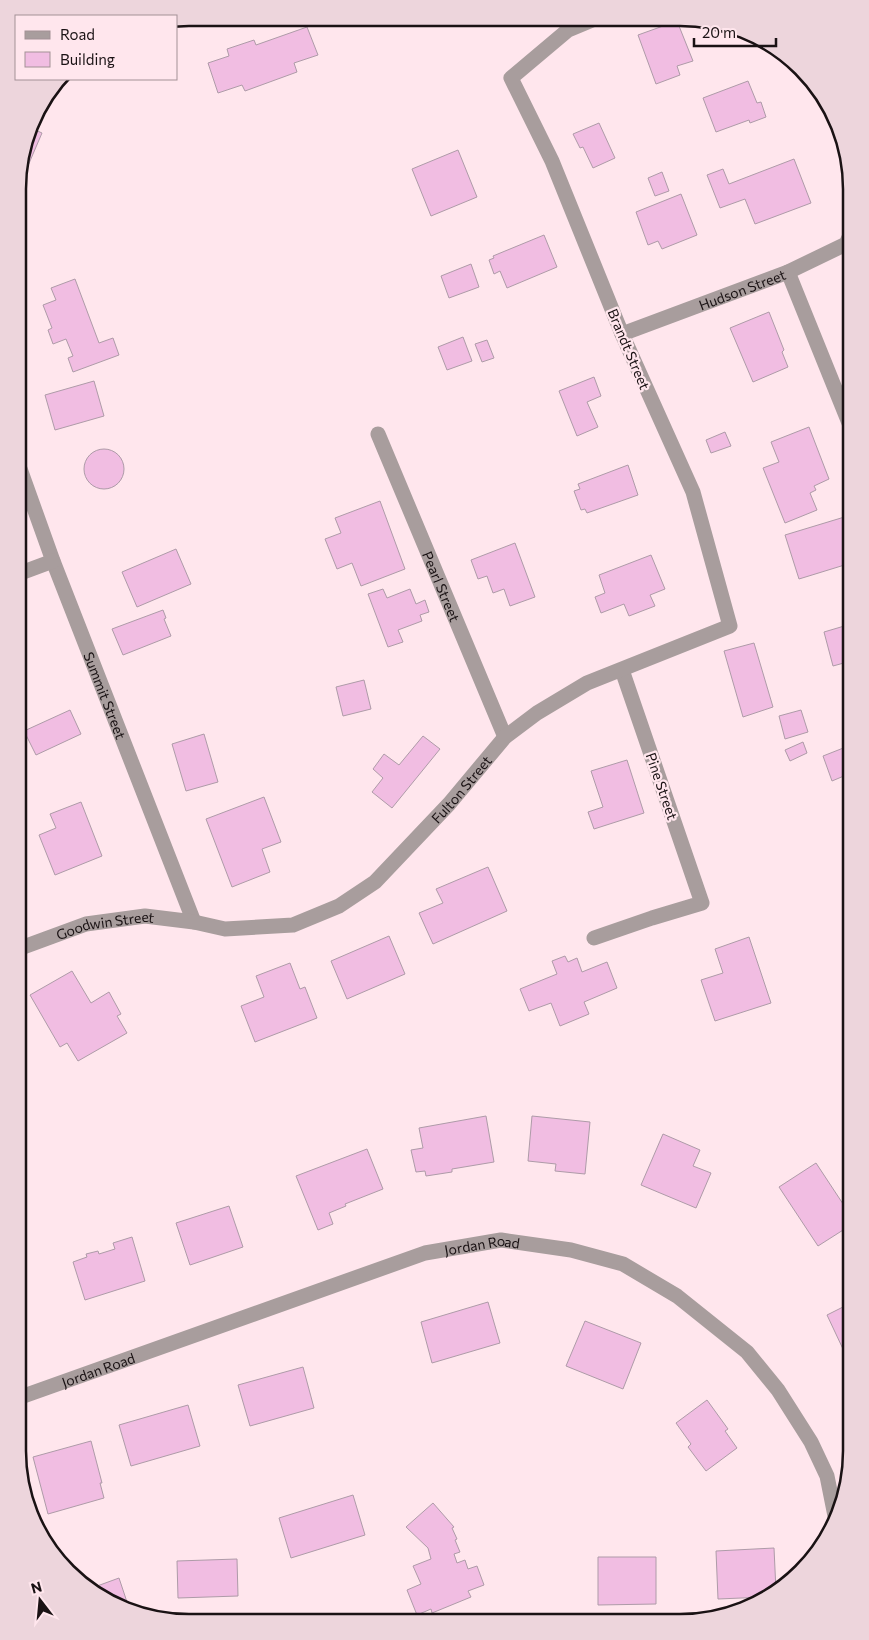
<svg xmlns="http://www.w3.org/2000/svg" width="869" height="1640" font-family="Commissioner,sans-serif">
<rect width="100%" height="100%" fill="#ffe6ed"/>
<!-- building -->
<g fill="#f1bde2" stroke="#ae9ba8">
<path d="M396,19H414L397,24Z"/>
<path d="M677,21L693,61L677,66L680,75L656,84L638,35Z"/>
<path d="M307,27L318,55L294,63L297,72L245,91L242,85L218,93L208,63L229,56L227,49L254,40L256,45Z"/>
<path d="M748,81L757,103L761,102L766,117L750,123L749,120L716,132L703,98Z"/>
<path d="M599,123L615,158L593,168L583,147L580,148L573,134Z"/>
<path d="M31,128L42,133L27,168L20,165Z"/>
<path d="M458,150L477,197L431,216L412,169Z"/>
<path d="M794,159L811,203L755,224L745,199L720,208L707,175L723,169L729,184Z"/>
<path d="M662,172L669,191L655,196L648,178Z"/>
<path d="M681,194L697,235L662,249L658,241L648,245L636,212Z"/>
<path d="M544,235L557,267L507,288L500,271L494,274L489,260L494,258L493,256Z"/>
<path d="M471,264L479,287L449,298L441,276Z"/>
<path d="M75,279L99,343L113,338L119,355L73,372L68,358L73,356L66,339L53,344L48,330L52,328L43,305L56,300L51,288Z"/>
<path d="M769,312L784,350L782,352L788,367L753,382L730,328Z"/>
<path d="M463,337L472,361L447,370L438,347Z"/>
<path d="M487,340L494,358L482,362L475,344Z"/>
<path d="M594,377L601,396L587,402L598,427L577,436L559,391Z"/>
<path d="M94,381L104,416L55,430L45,395Z"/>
<path d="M809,427L829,479L814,486L816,490L810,493L817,510L785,523L763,468L779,462L771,442Z"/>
<path d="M725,432L731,446L711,453L706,440Z"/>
<circle cx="104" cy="469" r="20"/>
<path d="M628,465L638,495L587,513L585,509L581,510L574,491L580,489L578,484Z"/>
<path d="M380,501L405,569L361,586L352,563L337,569L325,539L341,533L335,518Z"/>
<path d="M851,515V563L799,579L785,535Z"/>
<path d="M515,543L535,597L510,606L504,589L493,593L487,576L478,579L471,560Z"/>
<path d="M176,549L191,584L137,607L122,572Z"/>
<path d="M651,555L665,589L650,595L655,606L629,616L624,604L601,613L595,597L605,593L599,575Z"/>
<path d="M383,589L387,598L410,589L416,604L425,600L429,612L420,615L422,621L398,630L403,642L388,647L368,594Z"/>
<path d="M163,610L166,618L164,619L171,636L123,655L112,629Z"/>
<path d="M851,624V661L833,666L824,632Z"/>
<path d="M754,643L773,707L743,717L724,651Z"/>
<path d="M364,680L371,709L343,716L336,687Z"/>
<path d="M70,710L81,734L36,755L24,731Z"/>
<path d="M801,710L808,732L785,739L779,716Z"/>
<path d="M204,734L218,782L186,791L172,744Z"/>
<path d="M423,736L440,749L392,808L372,792L383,778L373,769L384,754L399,765Z"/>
<path d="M803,742L807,753L790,761L785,750Z"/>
<path d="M851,745V773L832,781L823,756Z"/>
<path d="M627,760L644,813L594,829L588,812L603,807L591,771Z"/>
<path d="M264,797L281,842L262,849L270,872L232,887L206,819Z"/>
<path d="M81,802L102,856L55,875L39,835L56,828L50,814Z"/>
<path d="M488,867L507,911L433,944L419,913L443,903L436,889Z"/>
<path d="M389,936L405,974L347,999L331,961Z"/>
<path d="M749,937L771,1003L715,1021L701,980L723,973L715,949Z"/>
<path d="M565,956L568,962L577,958L582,972L607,962L617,988L584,1002L589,1014L560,1026L551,1003L529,1011L520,989L557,974L552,961Z"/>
<path d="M290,963L300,989L305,987L317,1018L255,1042L241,1006L264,997L256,976Z"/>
<path d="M72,971L91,1003L109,992L121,1014L117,1016L127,1033L78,1061L67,1043L60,1047L30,995Z"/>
<path d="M486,1116L494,1162L452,1169V1172L426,1176L425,1171L416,1172L411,1150L423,1148L419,1128Z"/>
<path d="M532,1116L590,1122L585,1174L555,1171L556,1164L528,1161Z"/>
<path d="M663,1134L700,1150L693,1166L711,1173L696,1208L641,1185Z"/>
<path d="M367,1149L383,1189L345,1204L346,1206L329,1213L333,1224L318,1230L296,1176Z"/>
<path d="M816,1163L851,1216V1225L818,1246L779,1187Z"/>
<path d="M229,1206L243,1247L190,1265L176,1223Z"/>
<path d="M132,1237L145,1281L85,1300L73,1262L87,1257L86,1254L98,1251L99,1254L115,1249L113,1243Z"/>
<path d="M488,1302L500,1343L432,1363L421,1322Z"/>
<path d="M851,1303V1366L827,1315Z"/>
<path d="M585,1321L641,1343L623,1389L566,1366Z"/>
<path d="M303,1367L314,1408L250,1426L238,1385Z"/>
<path d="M707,1400L728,1429L725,1431L737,1448L706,1471L688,1447L691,1444L676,1423Z"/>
<path d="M188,1405L200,1446L131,1466L119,1425Z"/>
<path d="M91,1441L102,1483H100L104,1498L48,1514L33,1457Z"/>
<path d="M353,1495L365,1535L291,1558L279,1518Z"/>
<path d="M433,1503L454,1527L452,1528L457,1539L455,1540L460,1552L454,1554L457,1563L465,1560L468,1569L477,1566L484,1585L468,1591L471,1597L432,1613L431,1609L417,1615L407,1590L421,1584L413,1566L431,1559L428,1548L406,1527Z"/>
<path d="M774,1548L776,1591L765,1597L718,1599L716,1551Z"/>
<path d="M598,1557H656V1604L598,1605Z"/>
<path d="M237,1559L238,1596L178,1598L177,1561Z"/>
<path d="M119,1578L128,1605L89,1589Z"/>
</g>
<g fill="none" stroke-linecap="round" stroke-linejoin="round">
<!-- minor -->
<g stroke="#a89d9d" stroke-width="15">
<path d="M788,272L851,428"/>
<path id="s1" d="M622,334L788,272L846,244L851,233"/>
<path id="s2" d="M378,434L505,737"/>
<path id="s3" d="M19,466L53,561L194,922"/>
<path d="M18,574L53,561"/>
<path d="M594,938L652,918L702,903L622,670"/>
<path id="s4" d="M18,949L86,924L145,916L194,922L225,929L293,925L339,906L375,882L449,804L505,737L537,713L587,683L730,626L693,492L622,334L552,161L511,78L568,30L592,20"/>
<path id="s5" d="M18,1398L425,1253L501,1240L571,1250L623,1264L677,1296L747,1352L778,1390L811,1442L827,1476L836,1521"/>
</g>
</g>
<g text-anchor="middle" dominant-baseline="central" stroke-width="4.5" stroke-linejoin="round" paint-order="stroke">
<!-- street labels -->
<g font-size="14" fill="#1a1214" stroke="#ffe6ed">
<text stroke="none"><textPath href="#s1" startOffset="128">Hudson Street</textPath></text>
<text transform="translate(629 349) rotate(67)">Brandt Street</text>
<text stroke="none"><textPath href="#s2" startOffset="165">Pearl Street</textPath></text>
<text stroke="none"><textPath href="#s3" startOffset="245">Summit Street</textPath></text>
<text transform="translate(662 786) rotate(71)">Pine Street</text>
<text stroke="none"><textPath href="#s4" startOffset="501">Fulton Street</textPath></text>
<text stroke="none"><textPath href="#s4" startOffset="91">Goodwin Street</textPath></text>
<text stroke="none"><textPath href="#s5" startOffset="490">Jordan Road</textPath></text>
<text stroke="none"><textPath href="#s5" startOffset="85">Jordan Road</textPath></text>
</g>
</g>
<!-- crop -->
<path d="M0 0H869V1640H0ZM189 26H680A163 163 0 0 1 843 189V1451A163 163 0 0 1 680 1614H189A163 163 0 0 1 26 1451V189A163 163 0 0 1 189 26Z" fill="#edd5dc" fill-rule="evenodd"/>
<path fill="none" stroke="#1a1214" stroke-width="2.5" d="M189 26H680A163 163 0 0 1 843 189V1451A163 163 0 0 1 680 1614H189A163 163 0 0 1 26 1451V189A163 163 0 0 1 189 26Z"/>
<!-- legend -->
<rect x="15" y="15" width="162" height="65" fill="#ffe6ed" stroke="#a39196"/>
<rect x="25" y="31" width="25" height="8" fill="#a89d9d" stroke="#a39196"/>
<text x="60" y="40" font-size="15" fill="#1a1214">Road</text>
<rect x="25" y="52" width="25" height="15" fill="#f1bde2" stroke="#a39196"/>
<text x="60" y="65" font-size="15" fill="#1a1214">Building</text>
<!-- north arrow -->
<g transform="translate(40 1600) rotate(344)" stroke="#ffe6ed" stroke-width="4" paint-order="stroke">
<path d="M0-4L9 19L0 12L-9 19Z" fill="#1a1214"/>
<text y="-8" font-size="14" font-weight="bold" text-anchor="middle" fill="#1a1214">N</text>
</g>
<!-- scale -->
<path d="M694 38v8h82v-8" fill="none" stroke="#1a1214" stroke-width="2.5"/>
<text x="702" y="38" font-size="15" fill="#1a1214" stroke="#ffe6ed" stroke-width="4" paint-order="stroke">20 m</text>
</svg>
